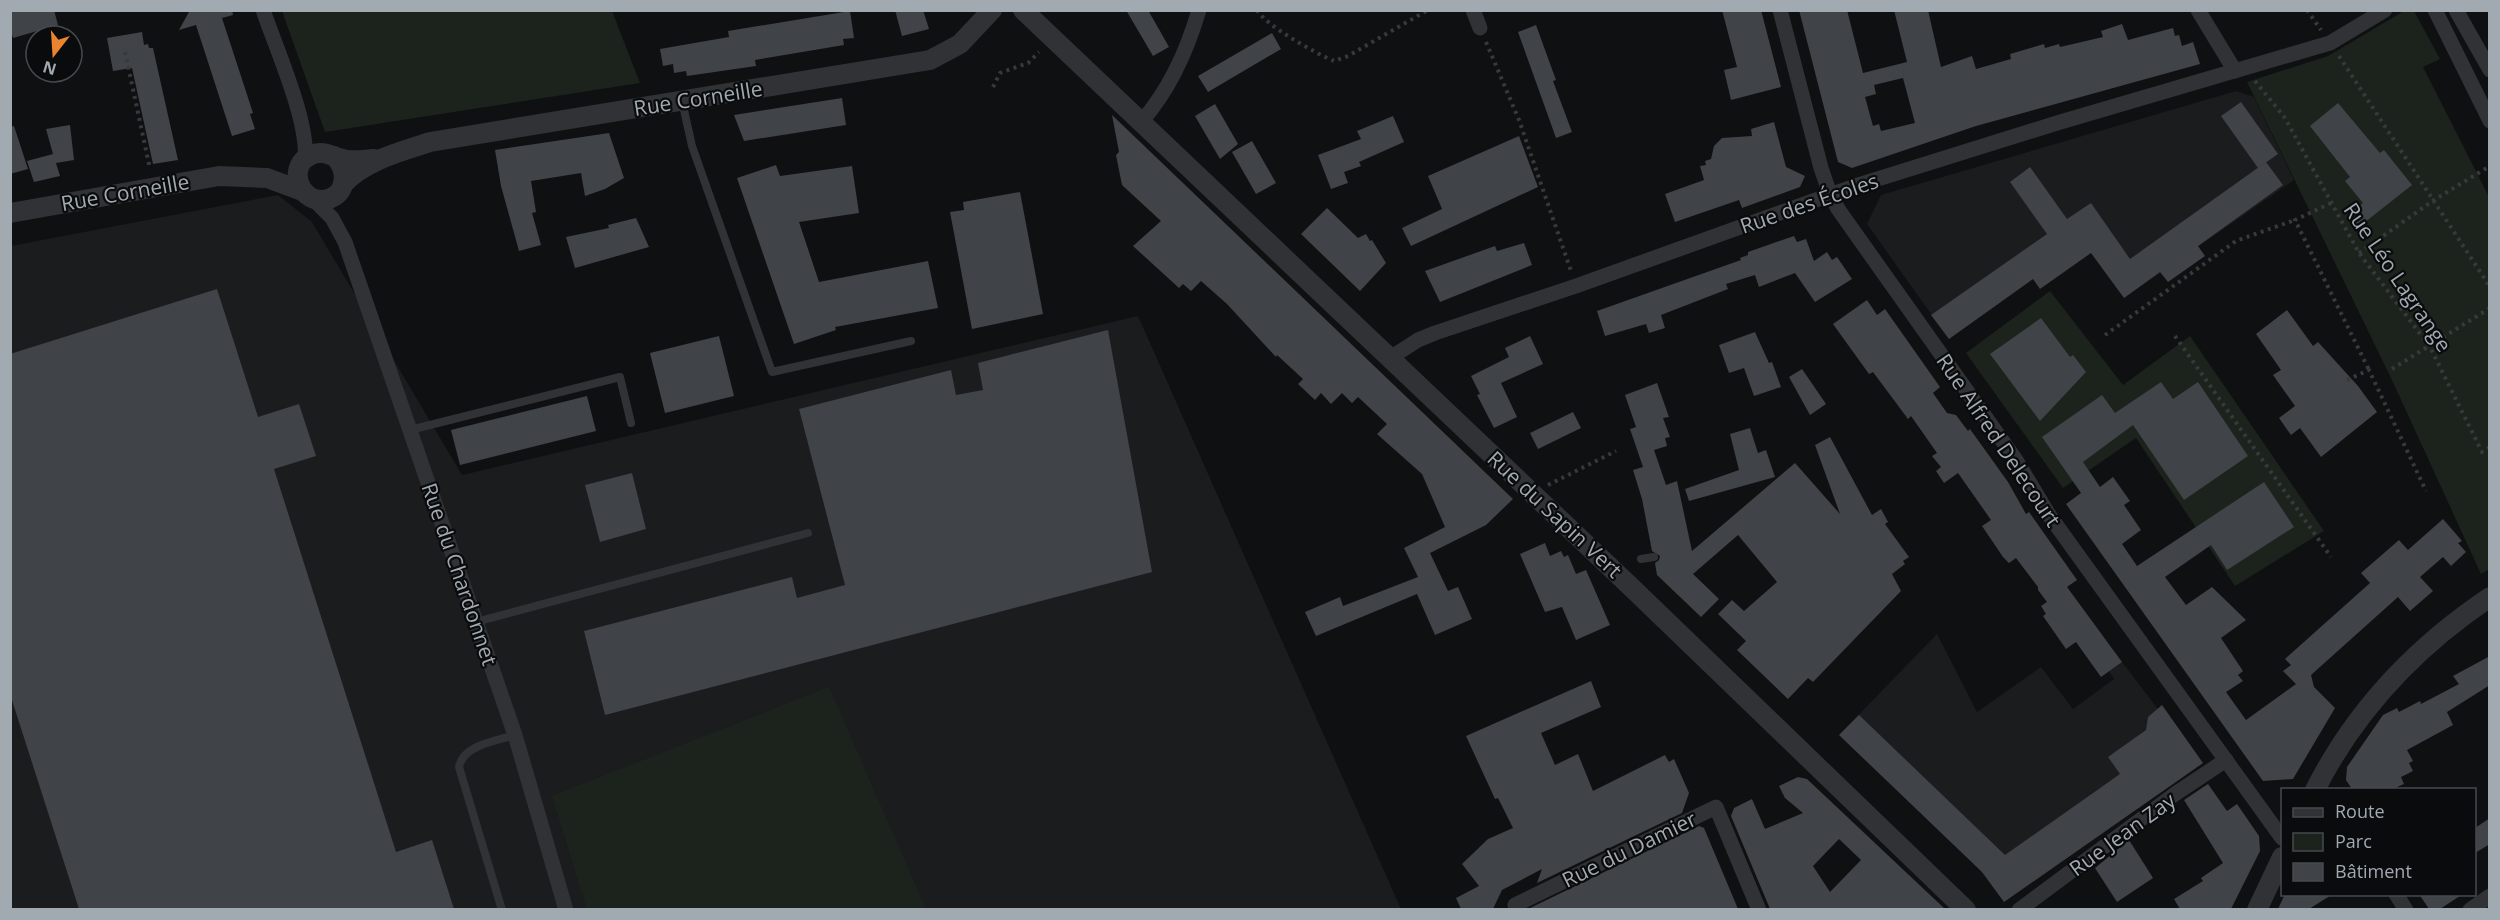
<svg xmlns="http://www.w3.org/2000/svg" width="2500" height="920" font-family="'Open Sans',sans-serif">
<rect width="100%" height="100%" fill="#0f1011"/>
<!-- built -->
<g fill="#1b1c1e">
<path d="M2236,91L2254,97L2294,180L2124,298L2084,243L1949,339L1867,224L1881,195Z"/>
<path d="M278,195L312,222L462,475L1138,316L1401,909L11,910V246Z"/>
<path d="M1937,634L1977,712L2041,667L2073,709L2114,679L2109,671L2122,662L2158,709L2162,706L2203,763L2004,902L1982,872L1839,735Z"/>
</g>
<!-- green -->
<g fill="#1c231c">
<path d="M282,11H612L640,83L325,132Z"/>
<path d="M2404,11H2414L2440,59L2423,67L2489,197L2490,569L2481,574L2391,378L2247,82L2328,56Z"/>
<path d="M2050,291L2123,385L2190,336L2324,531L2235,586L2136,438L2063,488L1966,353Z"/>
<path d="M829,687L926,909H587L552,796Z"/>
</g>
<!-- building -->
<g fill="#404347" fill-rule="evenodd">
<path d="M10,10H54L58,25L13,38L10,28Z"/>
<path d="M190,10H232L233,15L222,18L253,113L250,114L255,129L232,136L196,25L179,30Z"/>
<path d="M895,10H923L929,29L902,36Z"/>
<path d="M1126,10H1148L1169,47L1153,56Z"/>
<path d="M1722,10H1761L1781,87L1731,100L1724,70L1737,67Z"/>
<path d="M1799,10H1847L1863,73L1907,62L1894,10H1928L1941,67L1972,56L1976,69L2011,59L2010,54L2044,44L2045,48L2059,44L2060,47L2103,37L2101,31L2122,24L2128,40L2173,28L2175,36L2179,35L2182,46L2193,42L2200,64L1976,126L1852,168L1838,162ZM1903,78L1915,123L1881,131L1879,124L1873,126L1865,97L1876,94L1874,85Z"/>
<path d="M850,11L854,38L843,39L844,45L755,60L756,66L687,76L686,71L674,73L673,64L663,66L660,49L729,37L728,31Z"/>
<path d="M1536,25L1556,80L1553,81L1572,132L1556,138L1518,32Z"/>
<path d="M142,32L144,45L148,44L149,48H153L178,160L153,164L132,68L113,71L107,38Z"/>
<path d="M1272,33L1281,49L1208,92L1198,76Z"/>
<path d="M842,98L846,125L744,141L734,115Z"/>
<path d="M2241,102L2278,154L2258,168L2221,116Z"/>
<path d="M2338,103L2380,153L2384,150L2412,185L2355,230L2348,214L2363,203L2345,181L2350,177L2310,126Z"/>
<path d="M1215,104L1238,144L1220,159L1195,116Z"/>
<path d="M1112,115L1513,499L1486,525L1430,553L1448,591L1458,587L1472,619L1435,635L1417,594L1316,636L1305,612L1340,597L1343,606L1418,577L1404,548L1445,527L1422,474L1377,434L1387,424L1358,397L1352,403L1342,393L1331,404L1321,393L1315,400L1298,384L1303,379L1277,355L1276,357L1227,304L1201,281L1191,291L1183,284L1179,288L1133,246L1161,221L1122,185L1116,155L1119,152Z"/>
<path d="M1393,116L1404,142L1359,162L1361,166L1344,172L1348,183L1331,189L1318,155L1361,139L1357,131Z"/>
<path d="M1774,122L1786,167L1805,176L1800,187L1742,208L1739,200L1675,222L1665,194L1704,180L1700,166L1706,165L1705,161L1711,159L1714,146L1722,138L1752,136L1751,129Z"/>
<path d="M70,125L74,160L56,163L60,176L34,182L27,161L53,154L46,129Z"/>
<path d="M14,126L28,169L10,174V127Z"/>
<path d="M609,133L624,178L605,189L585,196L581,173L531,181L536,212L532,213L541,245L519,251L501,186L495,150Z"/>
<path d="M1519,136L1538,187L1411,246L1402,228L1442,209L1428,176Z"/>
<path d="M1252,141L1276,183L1256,194L1232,152Z"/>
<path d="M2266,162L2283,185L2198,246L2205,256L2168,282L2160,272L2124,298L2091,253L2040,289L2033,279L1949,339L1931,315L2047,234L2010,182L2030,167L2067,219L2091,203L2130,259Z"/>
<path d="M776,165L780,176L852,166L859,213L799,222L819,282L928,261L938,308L835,327L836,330L794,344L737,178Z"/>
<path d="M1020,192L1043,314L972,329L950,212L964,210L963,202Z"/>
<path d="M1327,208L1358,238L1366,234L1370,241L1372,240L1386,263L1360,291L1301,234Z"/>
<path d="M636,218L649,247L575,268L566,237L609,228L608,225Z"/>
<path d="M1794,236L1797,242L1806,239L1814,261L1827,252L1832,260L1837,257L1852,279L1815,302L1795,273L1759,287L1755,275L1726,284L1728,289L1661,315L1665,328L1649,333L1646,324L1605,336L1597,311L1741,260L1740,258L1748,255V252Z"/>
<path d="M1524,243L1532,265L1440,302L1425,271L1495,246L1497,251Z"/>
<path d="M217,289L258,417L299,404L316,456L274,469L396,852L432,840L454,909H79L10,694V354Z"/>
<path d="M1867,300L1877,315L1885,309L1940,387L1933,393L1947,413L1956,415L1968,431L1970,429L2008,482L2026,514L2029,512L2077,580L2067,587L2122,662L2101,677L2076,642L2066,649L2043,616L2046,614L2041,606L2047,602L2038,590V587L2016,558L2009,563L2003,557L1982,526L1991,520L1958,473L1944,483L1936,471L1941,467L1932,456L1937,453L1911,416L1908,419L1873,372L1869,374L1833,324Z"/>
<path d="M2287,310L2313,346L2318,342L2358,386L2377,412L2321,457L2300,428L2291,435L2279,418L2295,406L2273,375L2281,370L2256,334Z"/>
<path d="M2041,318L2070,357L2073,355L2086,372L2040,421L1990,354Z"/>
<path d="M1108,330L1152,572L605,715L584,631L792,577L797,598L845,585L799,409L951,370L956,395L983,390L978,363Z"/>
<path d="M1755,332L1769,363L1772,362L1781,387L1754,396L1744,368L1729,373L1719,345Z"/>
<path d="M719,336L734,396L665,413L650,353Z"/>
<path d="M1530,336L1543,364L1501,383L1517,417L1494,428L1477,395L1480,394L1471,376L1509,357L1505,348Z"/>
<path d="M1802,369L1826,404L1810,415L1789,377Z"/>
<path d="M2161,382L2173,399L2198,382L2248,456L2184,500L2133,425L2083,462L2100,487L2113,477L2130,501L2124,505L2141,530L2122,544L2137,566L2264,482L2294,527L2227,570L2211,545L2165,577L2186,605L2212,587L2246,620L2221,638L2243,671L2238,675L2243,681L2226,692L2246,720L2296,684L2283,671L2291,665L2285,659L2370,583L2361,573L2399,540L2408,550L2443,519L2462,541L2458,543L2466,552L2451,566L2443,557L2420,577L2433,591L2410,611L2398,597L2311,675L2314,687L2335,708L2293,779L2263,781L2066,504L2081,493L2042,437L2102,395L2115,413Z"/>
<path d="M1657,383L1669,417L1663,418L1670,437L1665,438L1667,446L1654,450L1666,485L1677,481L1692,551L1795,463L1840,514L1815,445L1830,437L1872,515L1881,509L1888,522L1885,524L1909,557L1903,561L1905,564L1892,574L1901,591L1813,682L1808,678L1788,699L1737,650L1746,641L1718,614L1732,600L1744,611L1777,582L1738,535L1693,574L1719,599L1701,617L1657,575L1655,563L1659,560L1660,556L1652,551L1642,499L1633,470L1643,467L1630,429L1636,427L1625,395Z"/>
<path d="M587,396L596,431L460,465L451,430Z"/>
<path d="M1573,412L1581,428L1538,449L1530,433Z"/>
<path d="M1750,428L1758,453L1766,450L1775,477L1689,501L1685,489L1739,470L1730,434Z"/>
<path d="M632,473L646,529L600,542L585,485Z"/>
<path d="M1545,543L1550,556L1561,551L1564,557L1568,555L1576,574L1586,570L1610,625L1576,640L1562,607L1545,612L1520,554Z"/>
<path d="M2490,656V685L2447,712L2453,725L2407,750L2413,761L2409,763L2413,771L2401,777L2404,784L2393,789H2352L2346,780L2347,767L2383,715L2397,708L2399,712L2420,701L2421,704L2459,684L2453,676Z"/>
<path d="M1591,681L1601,707L1541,733L1555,765L1578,754L1593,791L1665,755L1669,762L1674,759L1689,793L1682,813L1537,883L1542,869L1502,890L1493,909H1461L1456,898L1479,886L1462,864L1488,839L1513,828L1498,798L1495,799L1466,736Z"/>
<path d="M2162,705L2203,763L2004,902L1982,872L1839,735L1859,715L2005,855L2120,774L2108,757L2146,730L2148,717Z"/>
<path d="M1798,777L1807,779L1945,909H1770L1731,816L1734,808L1752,799L1765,829L1803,813L1785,798L1779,786ZM1839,839L1861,860L1830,892L1813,866Z"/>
<path d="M2208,784L2227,811L2237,804L2259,836L2260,851L2231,909H2180L2174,899L2203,881L2201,878L2223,863L2184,800Z"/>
<path d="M2490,818V844L2475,853V828Z"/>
<path d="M1699,826L1704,828L1738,909H1528Z"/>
<path d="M2129,840L2153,878L2117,902L2095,868Z"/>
<path d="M2285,894H2333L2309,909H2278Z"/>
<path d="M2419,894H2463L2440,909H2429Z"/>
</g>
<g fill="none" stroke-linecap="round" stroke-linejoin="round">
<!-- path -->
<g stroke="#37393c" stroke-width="4" stroke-dasharray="3 4.5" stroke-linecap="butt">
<path d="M1257,10C1266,26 1317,54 1334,61L1348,56L1428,10"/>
<path d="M2307,10L2321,30"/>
<path d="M1486,42L1519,120L1571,271"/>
<path d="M125,52L150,169"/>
<path d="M2339,56L2490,287"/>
<path d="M2255,81L2285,118L2359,253L2430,347L2482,452L2490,447"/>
<path d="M993,87L1000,73L1028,63L1039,52"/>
<path d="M2331,203L2295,220L2369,370"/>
<path d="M2359,253L2434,200L2490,166"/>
<path d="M2105,335L2236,241L2295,220"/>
<path d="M2175,336L2331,557"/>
<path d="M2392,369L2490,308"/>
<path d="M2347,380L2369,370L2426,491"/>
<path d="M1548,485L1616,451"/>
</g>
<!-- service -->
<g stroke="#313235" stroke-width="8">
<path d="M682,101L692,146L772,372L911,341"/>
<path d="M410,430L620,377L631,423"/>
<path d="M1641,559L1654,557"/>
<path d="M476,622L808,533"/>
<path d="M502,910L459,767C463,745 496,741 515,735"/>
</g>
<!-- minor -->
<g stroke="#313235" stroke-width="15">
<path d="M263,10C276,48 309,122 305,159"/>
<path d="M1473,10L1480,28"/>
<path d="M1780,10L1821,168L1830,194L1838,209L2016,460L2049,515L2282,838"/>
<path d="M2198,10L2235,71"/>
<path d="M2435,10L2490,121"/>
<path d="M2456,10L2490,70"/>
<path d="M1142,121C1170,89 1187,51 1199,10"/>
<path d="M312,198L332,218L345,242L515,735L566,910"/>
<path d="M1390,358L1418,340L1435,333L1576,286L1852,187L2057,123L2330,43L2385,10"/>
<path d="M2396,894L2406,910"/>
<path d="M1518,910L1515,905L1716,807L1759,910"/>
<path d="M2019,910L2175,794L2226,760"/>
<path d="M2470,910L2490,896"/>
</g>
<!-- tertiary -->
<g stroke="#313235" stroke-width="20">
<path d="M1023,10L1630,586L1966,910"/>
<path d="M334,156C350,170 347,199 322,200C297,200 288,165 311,155C324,149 334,158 347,160C356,161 365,160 374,159"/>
<path d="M343,184C366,160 400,152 430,142L930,60L960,44L992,10"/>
<path d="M10,213L219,176L267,178L302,191"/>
<path d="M2315,790C2355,711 2417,646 2490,597"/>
<path d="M2257,910L2282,857"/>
</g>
</g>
<g text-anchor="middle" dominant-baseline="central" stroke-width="4.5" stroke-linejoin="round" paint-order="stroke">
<!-- street labels -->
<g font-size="21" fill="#a1a9b1" stroke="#0a0b0c">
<text transform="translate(698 98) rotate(-9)">Rue Corneille</text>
<text transform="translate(125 192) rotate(-10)">Rue Corneille</text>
<text transform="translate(1809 203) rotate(-19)">Rue des Écoles</text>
<text transform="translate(2398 277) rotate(56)">Rue Léo Lagrange</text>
<text transform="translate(1999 440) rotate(56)">Rue Alfred Delecourt</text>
<text transform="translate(1555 514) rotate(43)">Rue du Sapin Vert</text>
<text transform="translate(460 574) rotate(71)">Rue du Chardonnet</text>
<text transform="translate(2122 834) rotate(-36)">Rue Jean Zay</text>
<text transform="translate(1629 849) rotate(-26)">Rue du Damier</text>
</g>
</g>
<!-- border -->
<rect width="2500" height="920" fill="none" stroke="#a1a9b1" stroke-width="24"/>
<!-- legend -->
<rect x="2281" y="788" width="195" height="108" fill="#0a0b0c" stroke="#464a4e" stroke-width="1.5"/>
<rect x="2293" y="808" width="30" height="9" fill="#313235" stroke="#464a4e" stroke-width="1.5"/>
<text x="2335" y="818" font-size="18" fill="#a1a9b1">Route</text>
<rect x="2293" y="833" width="30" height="18" fill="#1c231c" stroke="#464a4e" stroke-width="1.5"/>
<text x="2335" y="848" font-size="18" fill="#a1a9b1">Parc</text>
<rect x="2293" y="863" width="30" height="18" fill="#404347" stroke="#464a4e" stroke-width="1.5"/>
<text x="2335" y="878" font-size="18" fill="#a1a9b1">Bâtiment</text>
<!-- north arrow -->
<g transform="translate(54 54) rotate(197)"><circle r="28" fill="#0a0b0c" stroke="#464a4e" stroke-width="1.5"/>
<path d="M0-4.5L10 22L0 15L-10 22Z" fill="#ea842e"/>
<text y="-9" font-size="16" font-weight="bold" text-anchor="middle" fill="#a1a9b1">N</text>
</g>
</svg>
